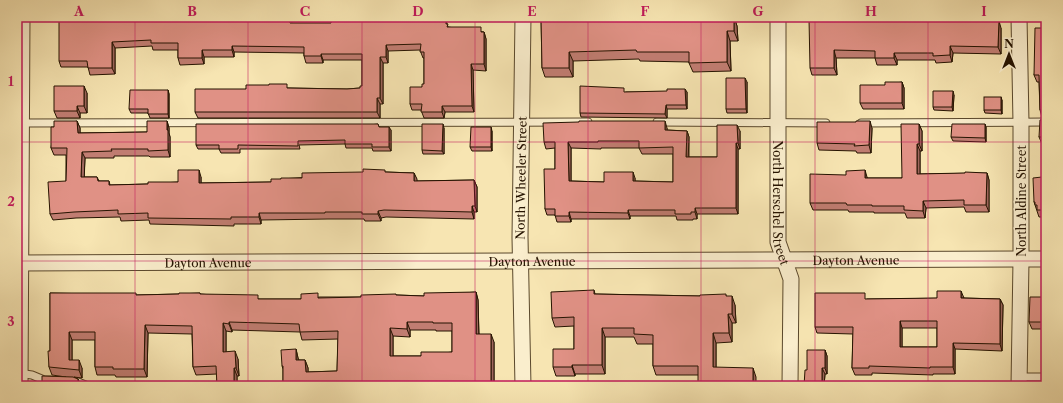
<svg xmlns="http://www.w3.org/2000/svg" width="1063" height="403" font-family="'Libre Caslon Text',serif">
<rect width="100%" height="100%" fill="#f7e5b2"/>
<filter id="stains"><feTurbulence type="fractalNoise" baseFrequency=".005" numOctaves="4"/><feColorMatrix values="0 0 0 0 .2 0 0 0 0 .09 0 0 0 0 .02 0 0 0 .5 -.17"/></filter>
<radialGradient id="worn" r=".72"><stop offset=".6" stop-color="#630" stop-opacity="0"/><stop offset="1" stop-color="#630" stop-opacity=".3"/></radialGradient>
<g fill="none" stroke-linecap="round" stroke-linejoin="round">
<defs>
<g id="service">
<path d="M657,122L826,123"/>
<path d="M21,123L588,122"/>
<path d="M861,123L1046,122"/>
<path d="M18,373L32,375L44,380H51"/>
<path d="M1019,377H1046"/>
<path d="M71,382H78L88,386"/>
</g>
<g id="minor">
<path d="M523,17L520,237L523,386"/>
<path id="s1" d="M778,17V242L791,279L790,386"/>
<path id="s2" d="M18,263L1046,259"/>
<path d="M1019,386L1021,260V123L1019,17"/>
</g>
<path id="tertiary" d="M18,386L20,17"/>
</defs>
<!-- service casing -->
<use href="#service" stroke="#5a482c" stroke-width="9"/>
<!-- minor casing -->
<use href="#minor" stroke="#5a482c" stroke-width="17"/>
<!-- tertiary casing -->
<use href="#tertiary" stroke="#5a482c" stroke-width="21"/>
<!-- service -->
<use href="#service" stroke="#faeecd" stroke-width="7"/>
<!-- minor -->
<use href="#minor" stroke="#faeecd" stroke-width="15"/>
<!-- tertiary -->
<use href="#tertiary" stroke="#faeecd" stroke-width="19"/>
</g>
<!-- wall -->
<g fill="#c17d72" stroke="#251300" fill-rule="evenodd">
<path d="M290,17L292,23H331L386,17L387,20H446L448,27L484,32L486,39V71L473,70L474,112H445L444,118H424L421,110H412L410,104L424,84V58H423L420,50L388,51V63H383V104H380V118H198L195,112L246,89L289,88L347,89L360,88L362,86V60H323V63H306L304,56V53L234,52V57H204V64L180,65L178,58V50H153L152,46L115,48V74L90,75L88,67H61L59,61L113,18Z"/>
<path d="M541,17L690,18L734,17L737,26L738,41H730L731,71L693,72L689,63V62L640,61L639,59L573,61V77H545L542,68Z"/>
<path d="M926,17L928,21L1001,28V54L953,53L952,62L936,63L935,60H897V65H877L875,58H836L837,75H812L810,68L875,20Z"/>
<path d="M1046,28V117H1042L1040,110L1039,82H1037L1034,75Z"/>
<path d="M747,82V113H727L726,109Z"/>
<path d="M902,82L904,88V109H863L860,103L885,85Z"/>
<path d="M168,90L169,94V118H150L148,113H131L129,109Z"/>
<path d="M626,92H687V109H667V118L581,117L580,113Z"/>
<path d="M87,93V113H80V118H57L54,111Z"/>
<path d="M954,95L953,111L934,110L933,107Z"/>
<path d="M1002,100V114L985,113L984,110Z"/>
<path d="M1046,119V144H1042L1039,137Z"/>
<path d="M77,121L80,128V133L147,132L167,121L169,128V133L170,137V157H150L149,156H114V158H85L84,177H97L99,181H109L110,185L148,184L178,182L201,177V183L271,182L281,179L386,172L414,173L417,181L474,180L477,187V212H474V219L386,217L381,218V221H365L364,219H328L261,220V224H234V226L150,224L149,220L121,221L120,217L76,218L53,220L50,214L66,181V155H54L51,148L54,127Z"/>
<path d="M378,124L379,127L391,130V151H373L372,148H346L345,144L299,145L300,149H240V153H221L219,149H198L196,145Z"/>
<path d="M919,124L922,131V151H920V174L987,173L989,180V212H966L964,207L926,208L925,218H907L905,213H874V212H849L848,210H813L810,203L867,177V178H902Z"/>
<path d="M986,127V142L953,141L951,137Z"/>
<path d="M444,128V154H423L422,150Z"/>
<path d="M667,128V130L687,131L689,137V157H717L740,131V149H738V214H697V219H693V220H677L676,216H630V219H571V222H557L555,215H547L545,209L555,169V148L546,149L544,142ZM571,148L601,149V148H639L642,154H673V182L635,181V178L604,182L571,181Z"/>
<path d="M872,128L871,153H857L856,151L819,150L817,143Z"/>
<path d="M492,131V151H472L470,147Z"/>
<path d="M1046,170V217H1039L1034,202L1042,177Z"/>
<path d="M594,290L595,294L700,296H727L735,305L736,323H732V342L716,343V368L756,377L698,375H656L653,366V344H637L634,337H605V374H575V376H556L553,367L574,349V326L555,327L552,318Z"/>
<path d="M476,292L478,300L479,334L494,342V386H283V369L282,366L296,349L298,358L299,360H305L308,368V372L337,371L338,339L302,340L300,332L232,330V332L226,331V352L238,359L239,376H237V386H217V374L196,375L193,367L192,334L148,333L147,377H116L115,375H97L95,367V340H72V360L82,368V378L74,377L78,379L81,386H42L66,377L52,375L49,367L50,351V293L136,295L179,294L200,293V294L260,299H299L320,297H361L397,295L424,296ZM410,330H436V331H452V352L421,356H393V336L410,337Z"/>
<path d="M1046,297V329H1032L1029,322Z"/>
<path d="M964,298L1000,299L1003,305L1002,351L955,349V374H933V375L872,373V375H855L852,368L853,334L817,333L815,327L867,299ZM902,328H937V347H902Z"/>
<path d="M825,350L827,356V374H825L824,386H804Z"/>
</g>
<!-- shaded-wall -->
<g fill="#9d665d" stroke="#251300">
<path d="M734,17L737,26L738,41L734,31Z"/>
<path d="M999,21L1001,28V54L998,47Z"/>
<path d="M727,31L730,41L731,71L727,62Z"/>
<path d="M484,32L486,39V71L484,64Z"/>
<path d="M112,42L115,48V74L112,68Z"/>
<path d="M386,45L388,51V63L386,57Z"/>
<path d="M232,46L234,52V57L232,50Z"/>
<path d="M950,46L953,53L952,62L950,55Z"/>
<path d="M202,50L204,57V64L202,58Z"/>
<path d="M834,50L836,58L837,75L834,68Z"/>
<path d="M569,52L573,61V77L569,68Z"/>
<path d="M894,53L897,60V65L894,58Z"/>
<path d="M321,54L323,60V63L321,56Z"/>
<path d="M380,57L383,63V104L380,98Z"/>
<path d="M471,64L473,70L474,112L472,106Z"/>
<path d="M745,78L747,82V113L746,109Z"/>
<path d="M902,82L904,88V109L902,103Z"/>
<path d="M84,86L87,93V113L84,106Z"/>
<path d="M685,89L687,92V109L686,105Z"/>
<path d="M168,90L169,94V118L168,114Z"/>
<path d="M953,91L954,95L953,111L952,107Z"/>
<path d="M1001,97L1002,100V114L1001,110Z"/>
<path d="M377,98L380,104V118L377,112Z"/>
<path d="M666,105L667,109V118L665,114Z"/>
<path d="M77,106L80,113V118L77,111Z"/>
<path d="M442,106L445,112L444,118L442,112Z"/>
<path d="M77,121L80,128V140L78,133Z"/>
<path d="M167,121L169,128V133L170,137V157L168,150Z"/>
<path d="M665,121L667,128V136L665,130Z"/>
<path d="M870,121L872,128L871,153L869,145Z"/>
<path d="M443,124L444,128V154L442,151Z"/>
<path d="M919,124L922,131V151L919,144Z"/>
<path d="M985,124L986,127V142L985,138Z"/>
<path d="M737,125L740,131V149L738,143Z"/>
<path d="M389,127L391,130V151L389,147Z"/>
<path d="M491,127L492,131V151L491,147Z"/>
<path d="M687,131L689,137L688,163L686,157Z"/>
<path d="M568,142L571,148V187L569,181Z"/>
<path d="M736,143L738,149V214L736,208Z"/>
<path d="M917,144L920,151V181L917,174Z"/>
<path d="M82,152L85,158L84,184L81,177Z"/>
<path d="M199,170L201,177V190L199,183Z"/>
<path d="M865,170L867,177V185L865,178Z"/>
<path d="M633,172L635,178V187L633,181Z"/>
<path d="M414,173L417,179V187L414,181Z"/>
<path d="M987,173L989,180V212L986,205Z"/>
<path d="M474,180L477,187V212L475,206Z"/>
<path d="M923,201L926,208L925,218L923,211Z"/>
<path d="M472,206L474,212V219L472,212Z"/>
<path d="M695,208L697,214V219L695,212Z"/>
<path d="M628,210L630,216V219L628,213Z"/>
<path d="M378,211L381,218V221L378,214Z"/>
<path d="M569,212L571,219V222L569,216Z"/>
<path d="M259,213L261,220V224L259,217Z"/>
<path d="M961,291L964,298H961Z"/>
<path d="M476,292L478,300L479,342L476,334Z"/>
<path d="M732,296L735,305L736,323L732,314Z"/>
<path d="M1000,299L1003,305L1002,351L1000,344Z"/>
<path d="M728,314L732,323V342L729,333Z"/>
<path d="M900,321L902,328V354L900,347Z"/>
<path d="M229,322L232,330V332L229,324Z"/>
<path d="M407,322L410,330V337L407,329Z"/>
<path d="M223,323L226,331V360L223,352Z"/>
<path d="M145,325L148,333L147,377L144,369Z"/>
<path d="M390,328L393,336V364L390,356Z"/>
<path d="M602,328L605,337V374L602,365Z"/>
<path d="M69,332L72,340V368L69,360Z"/>
<path d="M713,333L716,343V377L713,367Z"/>
<path d="M491,334L494,342V386H491Z"/>
<path d="M953,343L955,349V374L953,367Z"/>
<path d="M296,349L298,358L299,368L296,360Z"/>
<path d="M825,350L827,356V374L825,368Z"/>
<path d="M235,351L238,359L239,376L236,368Z"/>
<path d="M79,360L82,368V378L79,370Z"/>
<path d="M305,360L308,368V380L306,372Z"/>
<path d="M572,365L575,374V376L572,367Z"/>
<path d="M234,368L237,376V386H234Z"/>
<path d="M753,368L756,377V386H753Z"/>
<path d="M822,368L825,374L824,386H822Z"/>
<path d="M78,379L81,386H78Z"/>
</g>
<!-- building -->
<g fill="#e09185" stroke="#251300" fill-rule="evenodd">
<path d="M59,17H112V18L150,17H290V23H331V17H385L386,20H446V24H448L447,27H481V32H484V64H471L472,106H442V112H421L422,104H410V87H422V84H424V52H420L421,44L386,45V57H380V98H377V112H195V89H246V85H269V84H287V88L347,89L360,88V86H362V54H321V56H304V47L232,46V50H202V58H178V43H151V40L112,42V68H88L87,61H59Z"/>
<path d="M541,17H690V18L734,17V31H727V62L689,63V52H637L636,50L569,52V68H542Z"/>
<path d="M926,17V21H972V20L999,21L998,47L950,46V55L933,56V53H894V58H875V51L834,50V68H810L809,19L875,20V18Z"/>
<path d="M1035,28H1046V111L1040,110L1039,75H1034Z"/>
<path d="M726,78H745L746,109H726Z"/>
<path d="M885,82H902V103H860V85H885Z"/>
<path d="M54,86H84V106H77V111H54Z"/>
<path d="M580,86L624,88V92L667,91V89H685L686,105H666L665,114L580,113Z"/>
<path d="M130,90H168V114H148V109H129Z"/>
<path d="M933,91H953L952,107H933Z"/>
<rect x="984" y="97" width="17" height="13"/>
<path d="M1046,119V137H1039L1040,120Z"/>
<path d="M54,121H77L78,133L147,132V121H167V130H168V150L148,151V149H111L112,151L82,152L81,177H97L98,181H109V185L148,184V182H178V170H199V183L271,182V179H281V178H302V173L363,172V169L385,170V172L414,173V181L474,180L475,206H472V212L384,210L378,211V214H362V212H325V213H259V217H231V219L148,218V213L118,214V210L74,212L50,214L48,182L66,181L67,148H51V127H54Z"/>
<path d="M579,121H665V130L687,131L686,157H717V125H737L738,143H736V208H695V212H691V214H675V210H628V213L569,212V216H555V209H545L544,169H555V142H544L543,123L579,122ZM598,141H639V148L673,147V182L633,181V172H604V182L569,181L568,142H598Z"/>
<path d="M856,121H870L869,145L854,146L855,144L817,143V122H856Z"/>
<path d="M196,124H378L379,127H389V147H372V144H345V140L298,141V146L238,145V149H219V145H196Z"/>
<path d="M422,124H443L442,151L422,150Z"/>
<path d="M901,124H919V144H917V174L965,173V172L987,173L986,205H964V200L923,201V211L904,210V206H872V205H847L846,203H810V174L846,175V171L865,170V178H902Z"/>
<path d="M952,124H985V138L951,137Z"/>
<path d="M471,127H491V147H470Z"/>
<path d="M1042,170H1046V210H1037V205H1035V202H1034L1033,178L1042,177Z"/>
<path d="M594,290V294L700,296V295L726,294V296H732V314H728L729,333H713V367L753,368V386H698V366H653V335L634,334V328H602V365H572V367H553V349H574V317L552,318L551,292Z"/>
<path d="M937,291H961V298L1000,299V344L953,343V367H930V368L869,366V368H852L853,327H815V293H865V299L937,298ZM900,321H937V347H900Z"/>
<path d="M476,292V334H491V386H283V366H282L281,350L296,349V360H305L306,372L337,371L338,331L300,332L299,324L229,322V324L223,323V352L235,351L236,368H234V386H217L216,366L193,367L192,326L145,325L144,369H113V367H95V332H69V360H79V370L49,367L48,351H50V293H136V295L179,294V293H200V294L258,295V299H301V294L318,293V298L361,297V295L396,294V295L424,296V293ZM407,322H433V323H452V352H421V356H390V328L407,329Z"/>
<path d="M1030,297H1046V322H1029Z"/>
<path d="M807,350H825V368H822V386H804L805,370H807Z"/>
<path d="M42,376L73,377L78,379V385H76V386H42Z"/>
</g>
<!-- grid -->
<path fill="none" stroke="#c2185b" stroke-width="1" stroke-opacity="0.55" d="M135,17V386M248,17V386M362,17V386M475,17V386M588,17V386M701,17V386M815,17V386M928,17V386M17,142H1046M17,261H1046"/>
<g text-anchor="middle" dominant-baseline="central" stroke-width="3" stroke-linejoin="round" paint-order="stroke">
<!-- street labels -->
<g font-size="12" fill="#251300" stroke="#faeecd">
<text transform="translate(521 178) rotate(-89)">North Wheeler Street</text>
<text transform="translate(1021 201) rotate(-90)">North Aldine Street</text>
<text stroke="none"><textPath href="#s1" startOffset="186">North Herschel Street</textPath></text>
<text stroke="none"><textPath href="#s2" startOffset="838">Dayton Avenue</textPath></text>
<text stroke="none"><textPath href="#s2" startOffset="514">Dayton Avenue</textPath></text>
<text stroke="none"><textPath href="#s2" startOffset="190">Dayton Avenue</textPath></text>
</g>
</g>
<!-- margin -->
<rect width="1063" height="403" fill="none" stroke="#f7e5b2" stroke-width="44"/>
<!-- north arrow -->
<g transform="translate(1009 54)" stroke="#faeecd" stroke-width="3" paint-order="stroke">
<path d="M0-3L7 15L0 10L-7 15Z" fill="#251300"/>
<text y="-6" font-size="11" font-weight="bold" text-anchor="middle" fill="#251300">N</text>
</g>
<rect x="22" y="22" width="1019" height="359" fill="none" stroke="#c2185b" stroke-width="1.5"/>
<g font-size="13" text-anchor="middle" font-weight="bold" fill="#c2185b">
<text x="79" y="16">A</text>
<text x="192" y="16">B</text>
<text x="305" y="16">C</text>
<text x="418" y="16">D</text>
<text x="532" y="16">E</text>
<text x="645" y="16">F</text>
<text x="758" y="16">G</text>
<text x="871" y="16">H</text>
<text x="984" y="16">I</text>
<text x="11" y="86">1</text>
<text x="11" y="206">2</text>
<text x="11" y="326">3</text>
</g>
<rect width="100%" height="100%" filter="url(#stains)"/>
<rect width="100%" height="100%" fill="url(#worn)"/>
</svg>
